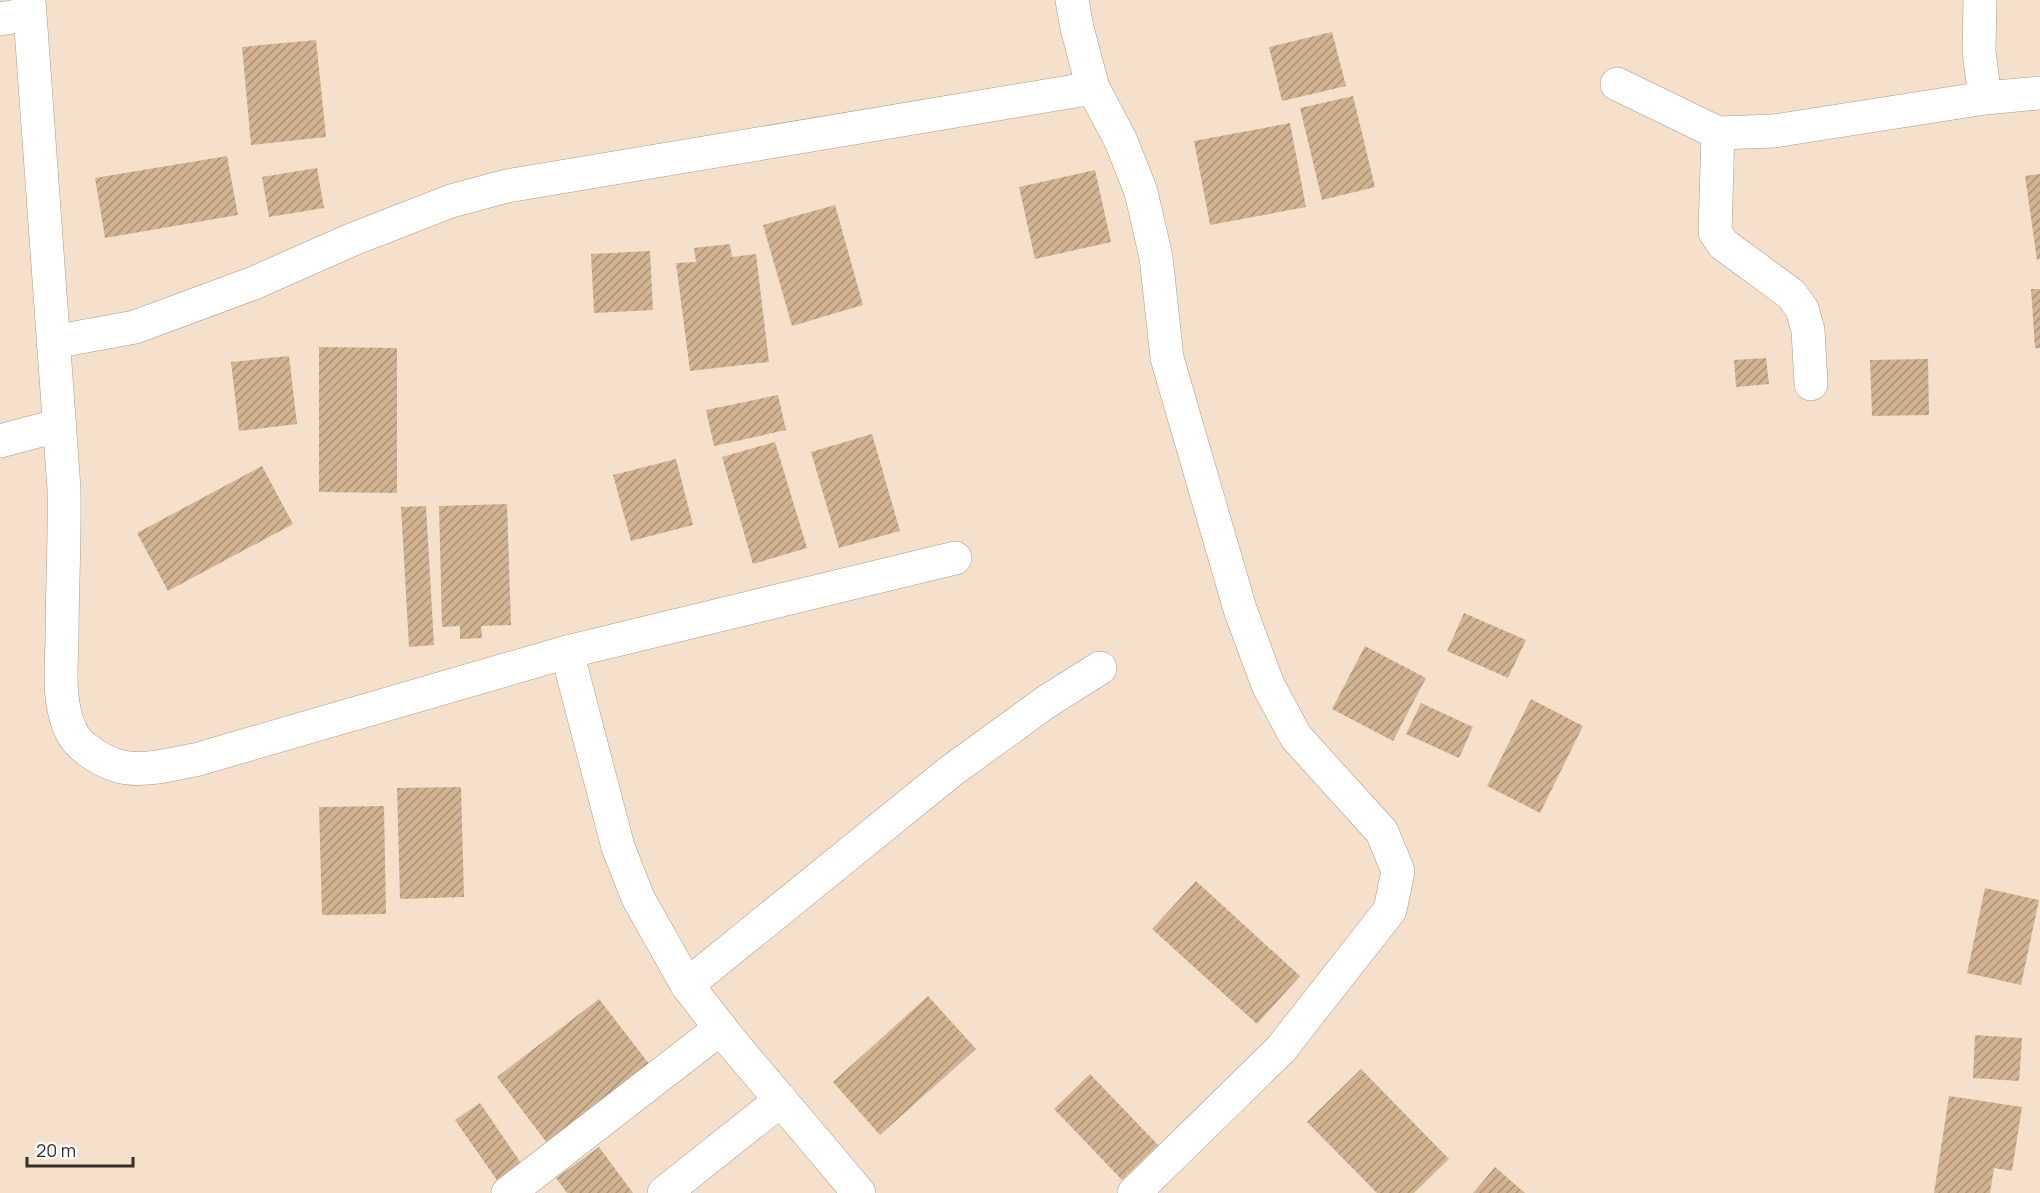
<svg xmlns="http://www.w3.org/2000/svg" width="2040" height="1193" font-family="Manrope,sans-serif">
<defs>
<pattern id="building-hatch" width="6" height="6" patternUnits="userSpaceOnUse" patternTransform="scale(1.5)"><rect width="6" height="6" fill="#d2b392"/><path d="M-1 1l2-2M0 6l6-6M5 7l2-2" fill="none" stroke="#ab9277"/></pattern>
</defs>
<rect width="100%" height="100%" fill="#f5e1cb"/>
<!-- building -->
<g fill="url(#building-hatch)">
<path d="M1332,32L1346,86L1282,101L1269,47Z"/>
<path d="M316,40L326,137L251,145L242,47Z"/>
<path d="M1353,96L1375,187L1322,200L1300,108Z"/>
<path d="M1290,123L1306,207L1210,225L1194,141Z"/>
<path d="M227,156L238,215L105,238L95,178Z"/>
<path d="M317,168L324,208L269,217L262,177Z"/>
<path d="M1095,170L1111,242L1035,259L1019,187Z"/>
<path d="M2040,174V259L2037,260L2025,176Z"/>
<path d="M835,205L863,305L792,326L763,225Z"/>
<path d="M730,244L732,257L756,254L769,362L690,371L676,263L696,262L694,248Z"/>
<path d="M650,251L653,310L594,313L591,254Z"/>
<path d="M2031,289H2040V348H2035Z"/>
<path d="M319,347L397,348V493L319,492Z"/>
<path d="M289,356L297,424L239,431L231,362Z"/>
<path d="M1766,358L1769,384L1736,387L1734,360Z"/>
<path d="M1928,359L1929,415L1872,416L1870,360Z"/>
<path d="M778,395L786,430L714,446L706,410Z"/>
<path d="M872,434L900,531L839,548L811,452Z"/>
<path d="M775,442L807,548L753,564L722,457Z"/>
<path d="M676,459L693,525L631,541L613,475Z"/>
<path d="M262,466L293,524L168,591L137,533Z"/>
<path d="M507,504L511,625L481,626L482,638L460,639V626L442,627L439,506Z"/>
<path d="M426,506L434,645L409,647L401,507Z"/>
<path d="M1464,613L1526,640L1508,678L1447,651Z"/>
<path d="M1365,646L1426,678L1393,741L1332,709Z"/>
<path d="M1531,699L1583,726L1540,813L1487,786Z"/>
<path d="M1421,703L1473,727L1459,758L1406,734Z"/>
<path d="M461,787L464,897L400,899L397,788Z"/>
<path d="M384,806L386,914L322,915L319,807Z"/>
<path d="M1196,881L1300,976L1257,1024L1152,929Z"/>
<path d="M1985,888L2039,900L2021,985L1967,973Z"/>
<path d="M928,996L976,1049L880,1135L833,1082Z"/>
<path d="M599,999L650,1065L547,1143L497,1077Z"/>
<path d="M1975,1035L2022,1038L2019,1081L1973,1078Z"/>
<path d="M1361,1069L1449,1159L1414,1193H1377L1307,1122Z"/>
<path d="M1090,1074L1158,1145L1122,1180L1054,1109Z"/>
<path d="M1949,1096L2022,1107L2012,1171L1994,1168L1990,1193H1934Z"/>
<path d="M480,1103L527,1172L503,1189L455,1120Z"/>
<path d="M599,1147L633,1193H567L556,1178Z"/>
<path d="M1495,1167L1525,1193H1473Z"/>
</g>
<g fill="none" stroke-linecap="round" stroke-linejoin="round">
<defs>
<g id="minor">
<path d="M29,0L64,489C65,540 62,590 62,641C61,671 58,703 71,731C78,747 102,761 118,766C142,773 170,764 195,760L567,652L955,558"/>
<path d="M1072,0L1077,28L1093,88L1121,141L1141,192L1156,257L1167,358L1240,609L1268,685L1296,737L1382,832L1398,871L1390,910L1281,1049L1134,1193"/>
<path d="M1980,0L1979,51L1985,98"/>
<path d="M0,19L29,14"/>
<path d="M1617,84L1718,133L1774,131L1985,98L2040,93"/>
<path d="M1718,133L1715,232L1723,244L1791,294L1802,309L1808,330L1811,384"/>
<path d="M53,342L135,327L254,283L351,240L451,201L507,186L1093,88"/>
<path d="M0,441L60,425"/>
<path d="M567,652L618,847L638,898L687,985L729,1039L859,1193"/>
<path d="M687,985L951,771L1046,702L1100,668"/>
<path d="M508,1193L721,1028"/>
<path d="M664,1193L781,1100"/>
</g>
</defs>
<!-- minor casing -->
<use href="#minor" stroke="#ac9a86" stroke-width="34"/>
<!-- minor -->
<use href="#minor" stroke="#fff" stroke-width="33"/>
</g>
<!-- scale -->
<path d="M27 1157v9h106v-9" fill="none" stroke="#362f27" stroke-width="3"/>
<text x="36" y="1157" font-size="18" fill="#362f27" stroke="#ffffff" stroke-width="4.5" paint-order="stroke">20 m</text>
</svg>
